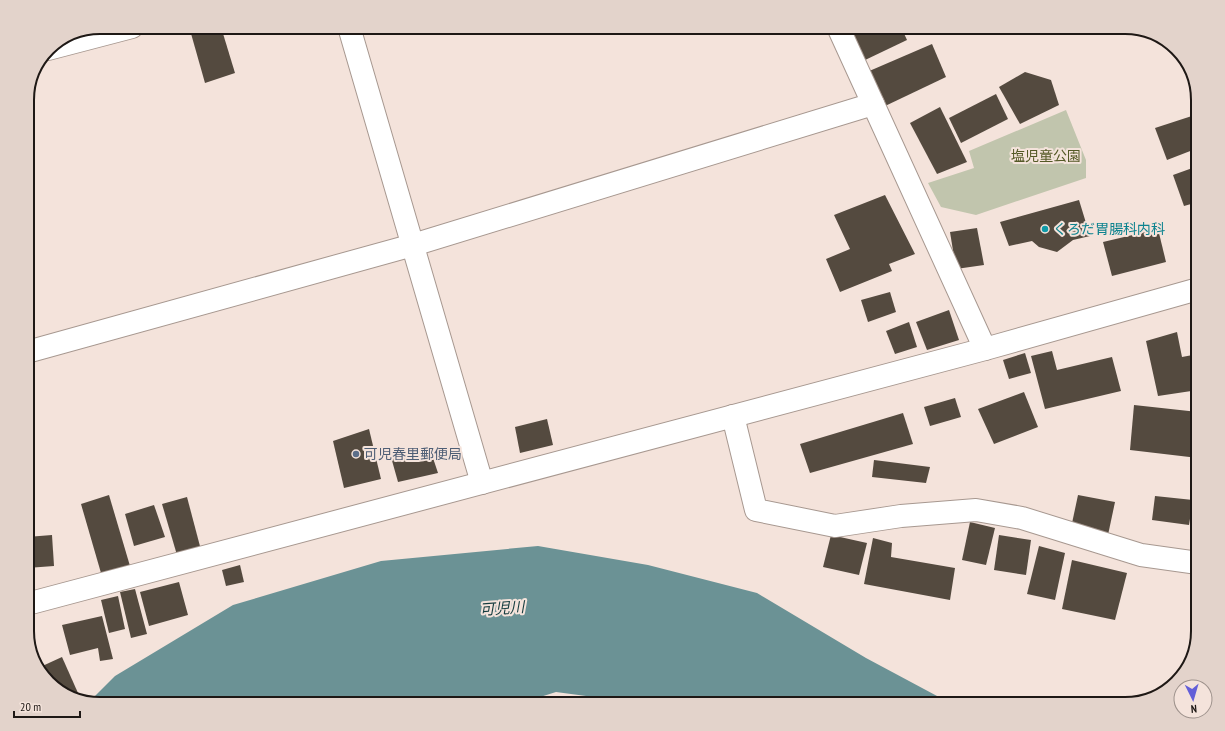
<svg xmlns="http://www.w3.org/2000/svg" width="1225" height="731" font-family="'PT Sans Narrow','Noto Sans JP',sans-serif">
<rect width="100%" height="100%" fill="#f4e3db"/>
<!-- green -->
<path fill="#c1c5ad" d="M1066,110L1086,160V178L976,215L941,207L928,183L974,168L969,151Z"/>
<!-- water -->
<path fill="#6b9295" d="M538,546L648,565L757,593L866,658L952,704H622L616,700L556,692L518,704H100L90,701L115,676L233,605L381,561Z"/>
<!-- building -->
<g fill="#544a3f">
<path d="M203,27H221L235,73L205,83L190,30Z"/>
<path d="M865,27H901L907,40L863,61L850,33Z"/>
<path d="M932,44L946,77L883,107L867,72Z"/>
<path d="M1025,72L1051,80L1059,105L1020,124L999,87Z"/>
<path d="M996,94L1008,119L961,143L949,118Z"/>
<path d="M940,107L967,162L937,174L910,123Z"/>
<path d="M1198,114V148L1167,160L1155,128Z"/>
<path d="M1198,166V202L1184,206L1173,175Z"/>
<path d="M885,195L915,254L889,264L892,271L840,292L826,259L850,249L834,215Z"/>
<path d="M1079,200L1090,236L1073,240L1057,252L1039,247L1032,241L1009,246L1000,222Z"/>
<path d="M977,228L984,265L956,269L950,232Z"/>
<path d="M1158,229L1166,262L1112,276L1103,242Z"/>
<path d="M890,292L896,312L868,322L861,300Z"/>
<path d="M949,310L959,340L927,350L916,322Z"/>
<path d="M909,322L917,347L895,354L886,331Z"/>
<path d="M1177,332L1182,357L1198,354V390L1158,396L1146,341Z"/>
<path d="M1052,351L1057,370L1112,357L1121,391L1045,409L1031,356Z"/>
<path d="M1025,353L1031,373L1009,379L1003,360Z"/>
<path d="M1024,392L1038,427L994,444L978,409Z"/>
<path d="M955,398L961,417L930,426L924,407Z"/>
<path d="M1134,405L1198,412V458L1130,450Z"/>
<path d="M903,413L913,444L810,473L800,444Z"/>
<path d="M547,419L553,445L520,453L515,427Z"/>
<path d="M369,429L381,479L344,488L333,441Z"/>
<path d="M430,449L438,473L398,482L391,457Z"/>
<path d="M874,460L930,467L926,483L872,477Z"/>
<path d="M109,495L130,566L101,573L81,504Z"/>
<path d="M1078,495L1115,502L1108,535L1071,528Z"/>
<path d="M1155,496L1193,500L1189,525L1152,520Z"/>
<path d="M187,497L201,550L177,555L162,504Z"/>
<path d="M154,505L165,537L134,546L125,514Z"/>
<path d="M970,522L995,528L986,565L962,560Z"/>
<path d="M52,535L54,566L27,568V537Z"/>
<path d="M831,535L867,543L859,575L823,567Z"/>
<path d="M999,535L1031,540L1026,575L994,570Z"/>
<path d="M873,538L892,543L891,557L955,568L950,600L864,584Z"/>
<path d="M1039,546L1065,553L1055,600L1027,594Z"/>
<path d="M1072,560L1127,573L1115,620L1062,609Z"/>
<path d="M240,565L244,582L226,586L222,570Z"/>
<path d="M179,582L188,615L149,626L140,592Z"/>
<path d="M1197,587H1198V626L1192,625Z"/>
<path d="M135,589L147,634L131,638L120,592Z"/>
<path d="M118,596L125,629L109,633L101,600Z"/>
<path d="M102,616L113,659L100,661L98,648L70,655L62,625Z"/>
<path d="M62,657L78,693L71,696L63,694L38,668Z"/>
</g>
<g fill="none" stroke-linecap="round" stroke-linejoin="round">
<defs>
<g id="minor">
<path d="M349,27L482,483"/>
<path d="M838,27L985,349"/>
<path d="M48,49L132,27"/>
<path d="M27,352L413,245L873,104"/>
<path d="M733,416L756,510L835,526L901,516L976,510L1022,518L1141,555L1198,563"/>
<path d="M27,604L985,349L1198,289"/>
</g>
</defs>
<!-- minor casing -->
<use href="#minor" stroke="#a79890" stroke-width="24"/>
<!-- minor -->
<use href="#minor" stroke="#fff" stroke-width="22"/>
</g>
<!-- markers -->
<circle fill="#0f9aa8" stroke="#f4e3db" stroke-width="1.5" cx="1045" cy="229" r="4"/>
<circle fill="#5c6f8a" stroke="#f4e3db" stroke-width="1.5" cx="356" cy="454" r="4"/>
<g text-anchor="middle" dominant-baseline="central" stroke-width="4" stroke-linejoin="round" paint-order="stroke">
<!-- park labels -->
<g font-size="14" fill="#545926" stroke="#f4e3db">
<text x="1046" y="156">塩児童公園</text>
</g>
<!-- culture labels -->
<g font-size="14" fill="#0d838f" stroke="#f4e3db" text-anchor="start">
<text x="1053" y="229">くろだ胃腸科内科</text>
</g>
<!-- service labels -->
<g font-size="14" fill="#4e5e75" stroke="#f4e3db" text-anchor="start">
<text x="364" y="454">可児春里郵便局</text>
</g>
<!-- water labels -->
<g font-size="15" font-style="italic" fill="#133b3e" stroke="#f4e3db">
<text transform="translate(502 608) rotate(-4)">可児川</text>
</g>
</g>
<!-- crop -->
<path d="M0 0H1225V731H0ZM100 34H1125A66 66 0 0 1 1191 100V631A66 66 0 0 1 1125 697H100A66 66 0 0 1 34 631V100A66 66 0 0 1 100 34Z" fill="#e3d3cb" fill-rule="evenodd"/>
<path fill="none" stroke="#1e1815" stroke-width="2" d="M100 34H1125A66 66 0 0 1 1191 100V631A66 66 0 0 1 1125 697H100A66 66 0 0 1 34 631V100A66 66 0 0 1 100 34Z"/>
<!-- north arrow -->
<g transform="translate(1193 699) rotate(175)"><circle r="19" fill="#f4e3db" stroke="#9e928c"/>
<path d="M0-3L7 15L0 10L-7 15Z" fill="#635fd8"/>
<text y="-6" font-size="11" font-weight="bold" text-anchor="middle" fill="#1e1815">N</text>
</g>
<!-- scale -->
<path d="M14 711v6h66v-6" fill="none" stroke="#1e1815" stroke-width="2"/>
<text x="20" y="711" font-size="12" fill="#1e1815" stroke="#f4e3db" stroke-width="3" paint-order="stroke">20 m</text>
</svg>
